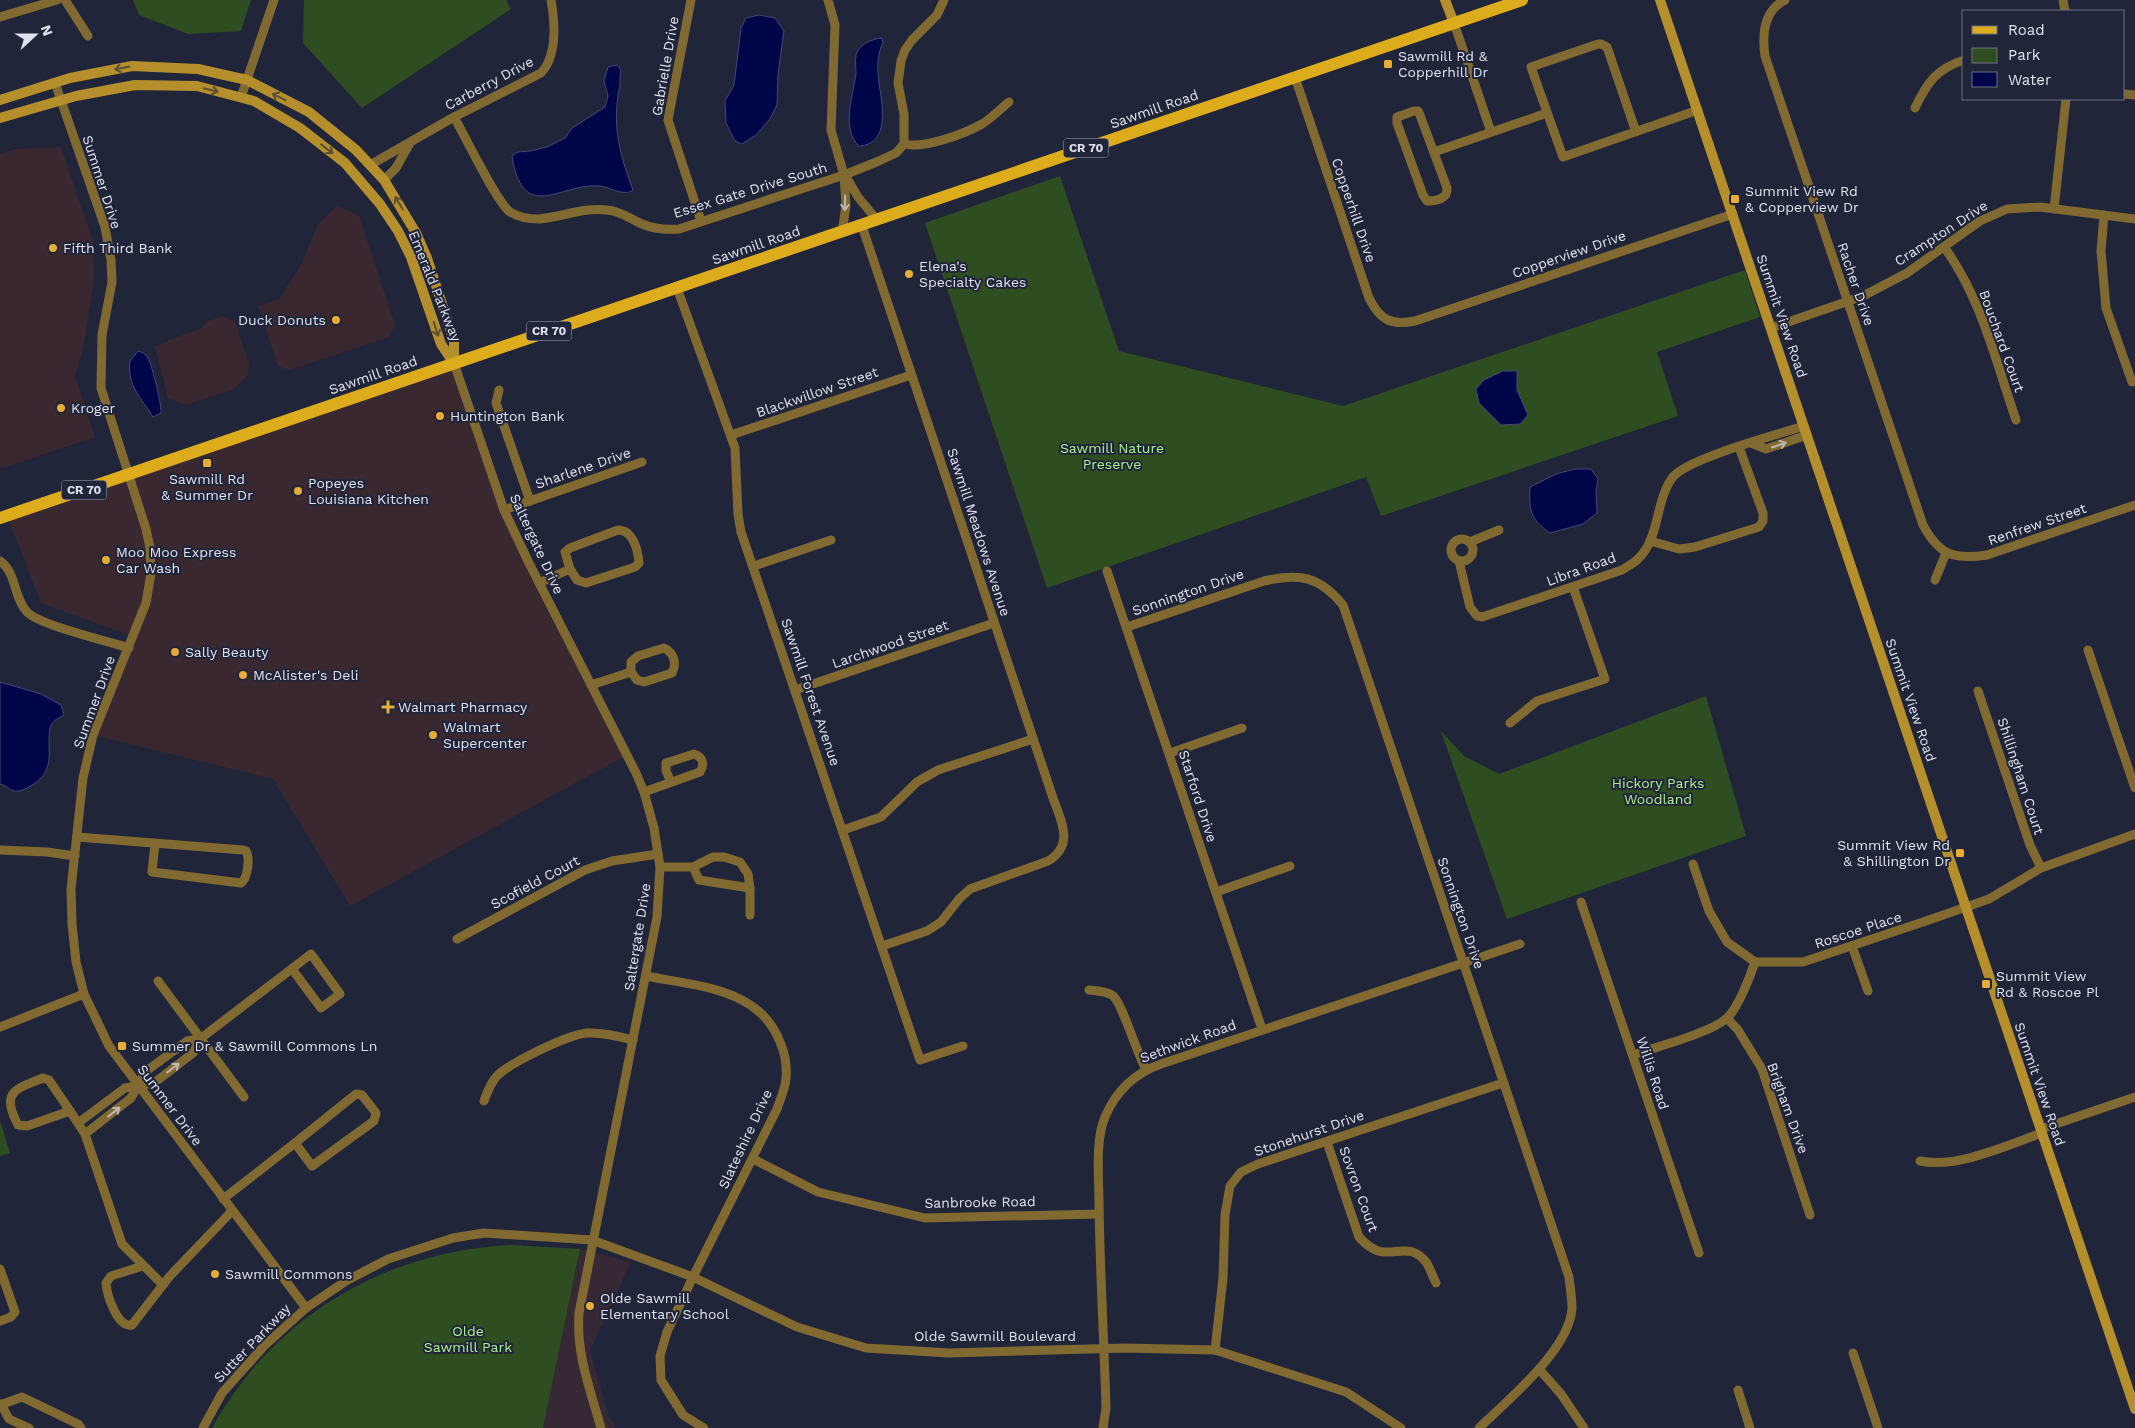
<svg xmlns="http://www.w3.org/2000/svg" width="2135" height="1428" font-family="'Work Sans',sans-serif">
<rect width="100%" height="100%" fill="#212539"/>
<!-- commercial -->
<g fill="#392830">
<path d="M61,147L93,242L94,280L83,349L75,376L95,437L0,469V154L15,149Z"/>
<path d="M337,205L359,216L395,325L389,337L289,370L278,366L258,306L279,299L301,265L318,224Z"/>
<path d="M223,316L235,322L249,364L248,375L234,389L185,405L168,398L155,346L201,328L206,322Z"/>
<path d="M454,363L504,510L627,755L350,906L273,779L93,735L134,637L41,603L7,516Z"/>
</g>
<!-- education -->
<path fill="#362835" d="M580,1249L631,1262L590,1350L609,1417L616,1428H543Z"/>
<!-- green -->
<g fill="#2e4e21">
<path d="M133,0H251L241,31L188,34L139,15Z"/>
<path d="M304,0H506L511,9L362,108L303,43Z"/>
<path d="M1060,176L1119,351L1343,406L1745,270L1760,317L1657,352L1678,416L1381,516L1366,477L1047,588L925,223Z"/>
<path d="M1706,696L1746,836L1507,919L1441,731L1464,756L1499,774Z"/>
<path d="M0,1121L10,1153L0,1156Z"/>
<path d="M511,1245L580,1249L543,1428H212C274,1316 385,1251 511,1245Z"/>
</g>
<!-- water -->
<g fill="#000648" stroke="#43487a">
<path d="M759,15L775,18L784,31L778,74L777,105L770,119L756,135L742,144L735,141L726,123L725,101L734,85L741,28L746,18Z"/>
<path d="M881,38L883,42C879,51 877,62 878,73C879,94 895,144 859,146C841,130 853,94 856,74C856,68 855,61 856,55C859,44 872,39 881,38Z"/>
<path d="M617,65L621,70C619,78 621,83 619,90C612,126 620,156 633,190C624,197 610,187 600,186C559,183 523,225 512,156L518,152L530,151L547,147L565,138L572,128L605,107L608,96L604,81L608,67Z"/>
<path d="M138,351C143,352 145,354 148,358C152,365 162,406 161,413L153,417C141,397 127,387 130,361Z"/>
<path d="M1503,371H1517V390L1528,415L1520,424L1501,425L1479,403L1476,389L1484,380Z"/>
<path d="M1575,469H1591L1598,479L1596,491L1597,513L1583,524L1550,533C1530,519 1529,510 1530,487L1556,474Z"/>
<path d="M0,682L41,694L61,705L64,715C58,718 52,721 50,728C46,751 58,771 29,787C25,789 19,792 14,791C9,790 6,785 0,784Z"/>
</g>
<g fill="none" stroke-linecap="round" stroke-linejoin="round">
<!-- street -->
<g stroke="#816a32" stroke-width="9">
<path d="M65,0L88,36"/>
<path d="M691,0L668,120L701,221"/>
<path d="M828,0L835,25L831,130L844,175L846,206L842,232"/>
<path d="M1785,0C1763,11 1762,35 1765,56L1923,525C1939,555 1954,560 1987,555L2135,505"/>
<path d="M2063,0L2065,11"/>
<path d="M0,17L57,0"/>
<path d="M1454,23L1491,132"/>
<path d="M1295,77L1369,298C1380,320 1391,326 1415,321L1733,214"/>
<path d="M55,83L105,227L111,260L112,282L102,335L101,388L146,529L150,548L151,573L146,603L93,735L83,778L71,889L72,924L76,962L84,994L109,1046L306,1308"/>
<path d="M2124,94L2135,95"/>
<path d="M241,97L274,0"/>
<path d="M1915,108C1927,83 1936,69 1964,60"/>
<path d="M1414,111H1418L1420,115L1447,188C1448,199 1436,201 1427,201L1423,195L1397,123V117Z"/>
<path d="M454,117C464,134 497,203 510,212C518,217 530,219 539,219C563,217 583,207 607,210C621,211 630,219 642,224C654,229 666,230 679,229L844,175L879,161L896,153L904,144V114L898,83L901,61L905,50L912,40L937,15L944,0"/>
<path d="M1636,132L1607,47L1601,44H1598L1531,67L1563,157L1698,110"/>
<path d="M904,144C924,149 964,134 982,124C992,118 1000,109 1009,102"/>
<path d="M1434,152L1547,113"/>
<path d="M370,165L454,117L541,73C558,55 555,23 551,0"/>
<path d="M845,175L858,197L877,220"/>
<path d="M384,180L396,168L410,143"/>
<path d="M2054,209L2066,99"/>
<path d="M2104,215L2101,251L2106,308L2132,382"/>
<path d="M862,226L1052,795C1060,819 1076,844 1048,861L970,889L959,899L941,922L927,931L882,946"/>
<path d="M1944,247C1981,297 1996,362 2016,420"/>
<path d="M677,288L735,448L738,514L741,532L920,1060L963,1046"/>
<path d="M1771,328L1863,296L1907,273L1980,221L2007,209L2040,207L2135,219"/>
<path d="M454,363L504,510L528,561L636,773L644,792L654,828L660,867L657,917L579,1313C576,1354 590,1389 601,1428"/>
<path d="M499,390L496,403L530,501"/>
<path d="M731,435L911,375"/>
<path d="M1751,443L1766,449L1807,435"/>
<path d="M504,510L642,462"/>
<path d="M618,530C633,530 638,550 639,563L635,567L586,583L577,580L570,569L565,552L570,548Z"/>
<circle cx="1462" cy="550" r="11"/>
<path d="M1650,541L1679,549L1695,547L1759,527L1763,521V513L1739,447"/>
<path d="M1470,542L1499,530"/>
<path d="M0,561C17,573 13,597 27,612C39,625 108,641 129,648"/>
<path d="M1459,561L1470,607L1477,616L1482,617L1622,570C1628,566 1634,563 1638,559C1660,538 1655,502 1672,478C1685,459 1779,434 1804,426"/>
<path d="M754,566L831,540"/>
<path d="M1107,571L1262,1029"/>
<path d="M1935,580L1946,553"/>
<path d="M539,583L570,569"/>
<path d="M1127,627L1264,581C1300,573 1319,576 1343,605L1569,1277C1570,1287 1572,1298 1572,1308C1570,1349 1508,1400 1479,1428"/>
<path d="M664,648C674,653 677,663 672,673L644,682L637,680L631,672V662L638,656Z"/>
<path d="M2088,650L2135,788"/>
<path d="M591,685L631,672"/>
<path d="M795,690L994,623"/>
<path d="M1978,691L2030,845L2041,868"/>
<path d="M1510,723L1537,701L1605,679L1573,587"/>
<path d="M1170,753L1242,728"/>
<path d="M644,792L700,772C705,764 703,757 694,754L666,763V771L671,782"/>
<path d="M843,830L881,817L917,782L938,770L1033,739"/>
<path d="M77,837L243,850L246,851C250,858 248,878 241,883L152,872L155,844"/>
<path d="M0,850L47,852L75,856"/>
<path d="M1693,864L1709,911L1727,942L1755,962"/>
<path d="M660,867H693L713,857H724L740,862L748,874L750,888L699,880L693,867"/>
<path d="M1216,892L1290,866"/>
<path d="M1581,902L1699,1253"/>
<path d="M750,915V888"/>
<path d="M457,939L585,870L612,861L658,854"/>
<path d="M1852,946L1868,991"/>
<path d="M1755,962H1803L1926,921L1989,899L2041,868L2135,834"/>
<path d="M646,976C695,986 759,987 780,1042C785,1053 787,1067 786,1079C785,1089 780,1100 777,1109L693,1277L667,1332L660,1356L661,1380L683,1415L704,1428"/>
<path d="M158,981L244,1097"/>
<path d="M1089,990C1097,991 1105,991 1112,995C1122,1001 1137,1055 1146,1069"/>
<path d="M1727,1018L1738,1030L1762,1069L1810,1215"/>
<path d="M0,1027L84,994"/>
<path d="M1633,1055C1655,1047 1711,1033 1727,1018C1738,1008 1750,977 1755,962"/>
<path d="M43,1078L49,1080L70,1111L27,1126L18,1125C0,1091 16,1089 43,1078Z"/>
<path d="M356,1094L362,1095L376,1113L374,1121L312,1166L295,1143Z"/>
<path d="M484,1101C487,1093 490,1084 496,1077C509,1063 567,1035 587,1033C602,1032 618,1036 633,1040"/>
<path d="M70,1111L85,1134L122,1244L163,1285"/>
<path d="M78,1123L125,1088L154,1083L193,1053L200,1039L311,954L340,994L321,1008L292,969"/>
<path d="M2041,1129L2135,1097"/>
<path d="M85,1134L131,1098L145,1072L187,1041L200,1039"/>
<path d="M1327,1142L1359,1237C1365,1243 1369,1248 1378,1251C1395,1256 1411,1242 1426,1262C1430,1268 1433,1277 1436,1283"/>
<path d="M753,1159L818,1192L925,1218L1099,1214"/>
<path d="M1920,1161C1956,1169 2008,1145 2042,1133"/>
<path d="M223,1199L295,1143"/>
<path d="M143,1266L111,1276L106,1283C107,1295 117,1328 132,1325L169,1277L232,1211"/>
<path d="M0,1269L15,1312L11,1317L0,1321"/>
<path d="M1215,1350L1223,1278L1225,1215L1230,1186L1241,1172L1258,1164L1503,1083"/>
<path d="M1853,1353L1878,1428"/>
<path d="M1539,1369L1561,1394L1584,1428"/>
<path d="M1738,1390L1750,1428"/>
<path d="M1,1404L9,1419L29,1428"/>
<path d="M0,1405L22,1397L78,1424L81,1428"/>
<path d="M203,1428L222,1393L264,1346L306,1308L346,1281L388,1259L453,1238L484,1233L592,1240L693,1277L797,1327L866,1348L949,1353L1124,1348L1215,1350L1346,1392L1401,1428"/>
<path d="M1103,1428L1106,1408C1104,1340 1100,1272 1099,1204C1099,1178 1095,1140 1105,1117C1116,1091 1135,1073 1161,1064L1520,944"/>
</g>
<!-- secondary -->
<g stroke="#b58f2c" stroke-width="10">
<path d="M1445,0L1454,23"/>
<path d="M1660,0L2135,1409"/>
<path d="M0,100L70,78L132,66L198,69L247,80L309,112L356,150L384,180L416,233L427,258L454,341V363"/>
<path d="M0,118L76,96L135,85L197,86L254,101L300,128L345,163L380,204L398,231L411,257L441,344L453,362"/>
</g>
<!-- primary -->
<path stroke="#ddac1c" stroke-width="12" d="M0,518L1522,0"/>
</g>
<!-- one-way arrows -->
<defs><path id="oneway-shaft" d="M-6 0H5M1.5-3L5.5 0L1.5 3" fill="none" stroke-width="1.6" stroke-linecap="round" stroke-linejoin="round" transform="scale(1.25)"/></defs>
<g stroke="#5c4f34">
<use href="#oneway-shaft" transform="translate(122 68) rotate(169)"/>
<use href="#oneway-shaft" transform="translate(211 90) rotate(14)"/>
<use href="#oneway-shaft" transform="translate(279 97) rotate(-153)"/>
<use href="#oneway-shaft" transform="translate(327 149) rotate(38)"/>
<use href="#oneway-shaft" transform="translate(399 203) rotate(-121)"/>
<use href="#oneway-shaft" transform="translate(436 329) rotate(72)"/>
</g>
<g stroke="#bdb7ad">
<use href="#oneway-shaft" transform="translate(845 203) rotate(91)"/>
<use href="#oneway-shaft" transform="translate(1779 445) rotate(-19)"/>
<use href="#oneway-shaft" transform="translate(173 1068) rotate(-37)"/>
<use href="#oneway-shaft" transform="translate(114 1112) rotate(-38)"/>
</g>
<!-- markers -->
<g fill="#e6ac36" stroke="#212539" stroke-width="2">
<rect x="1383" y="59" width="10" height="10" rx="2.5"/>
<rect x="1730" y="194" width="10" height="10" rx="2.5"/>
<circle cx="53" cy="248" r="5"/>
<circle cx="909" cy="274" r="5"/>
<circle cx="336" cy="320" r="5"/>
<circle cx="61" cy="408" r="5"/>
<circle cx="440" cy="416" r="5"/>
<rect x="202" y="458" width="10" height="10" rx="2.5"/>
<circle cx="298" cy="491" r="5"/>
<circle cx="106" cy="560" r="5"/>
<circle cx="175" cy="652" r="5"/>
<circle cx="243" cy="675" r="5"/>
<path d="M385.5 699.5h5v5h5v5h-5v5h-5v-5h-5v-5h5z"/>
<circle cx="433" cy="735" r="5"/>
<rect x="1955" y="848" width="10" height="10" rx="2.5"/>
<rect x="1981" y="979" width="10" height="10" rx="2.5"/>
<rect x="117" y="1041" width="10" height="10" rx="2.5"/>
<circle cx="215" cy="1274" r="5"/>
<circle cx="590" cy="1306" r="5"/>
</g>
<g text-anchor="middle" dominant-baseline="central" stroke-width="4" stroke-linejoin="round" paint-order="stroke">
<!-- shield labels -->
<g fill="#212539" stroke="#a5a9b8" stroke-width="1">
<rect x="1063.5" y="138.5" width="45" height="19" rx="4"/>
<rect x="526.5" y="321.5" width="45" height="19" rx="4"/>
<rect x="61.5" y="480.5" width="45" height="19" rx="4"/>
</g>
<g font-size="12" font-weight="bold" fill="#dee1ef">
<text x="1086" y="148">CR 70</text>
<text x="549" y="331">CR 70</text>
<text x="84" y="490">CR 70</text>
</g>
<!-- poi labels -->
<g font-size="14" fill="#dee1ef" stroke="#212539" text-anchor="start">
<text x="1398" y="56">Sawmill Rd &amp;<tspan x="1398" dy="16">Copperhill Dr</tspan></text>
<text x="1745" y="191">Summit View Rd<tspan x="1745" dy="16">&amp; Copperview Dr</tspan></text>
<text x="63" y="248">Fifth Third Bank</text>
<text x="919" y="266">Elena's<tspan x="919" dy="16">Specialty Cakes</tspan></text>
<text x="326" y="320" text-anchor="end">Duck Donuts</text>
<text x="71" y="408">Kroger</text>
<text x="450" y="416">Huntington Bank</text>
<text x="207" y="479" text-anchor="middle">Sawmill Rd<tspan x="207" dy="16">&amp; Summer Dr</tspan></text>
<text x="308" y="483">Popeyes<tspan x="308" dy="16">Louisiana Kitchen</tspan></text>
<text x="116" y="552">Moo Moo Express<tspan x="116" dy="16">Car Wash</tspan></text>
<text x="185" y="652">Sally Beauty</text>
<text x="253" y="675">McAlister's Deli</text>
<text x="398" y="707">Walmart Pharmacy</text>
<text x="443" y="727">Walmart<tspan x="443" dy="16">Supercenter</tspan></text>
<text x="1950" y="845" text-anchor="end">Summit View Rd<tspan x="1950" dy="16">&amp; Shillington Dr</tspan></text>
<text x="1996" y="976">Summit View<tspan x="1996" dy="16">Rd &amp; Roscoe Pl</tspan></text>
<text x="132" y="1046">Summer Dr &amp; Sawmill Commons Ln</text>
<text x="225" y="1274">Sawmill Commons</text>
<text x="600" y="1298">Olde Sawmill<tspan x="600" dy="16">Elementary School</tspan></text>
</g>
<!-- street labels -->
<g font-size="14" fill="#dee1ef" stroke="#212539">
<text transform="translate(665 66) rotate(-80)">Gabrielle Drive</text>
<text transform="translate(489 83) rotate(-28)">Carberry Drive</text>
<text transform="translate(1154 109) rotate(-19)">Sawmill Road</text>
<text transform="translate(102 182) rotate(72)">Summer Drive</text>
<text transform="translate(750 190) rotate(-17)">Essex Gate Drive South</text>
<text transform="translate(1354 210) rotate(71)">Copperhill Drive</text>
<text transform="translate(1941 233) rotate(-33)">Crampton Drive</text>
<text transform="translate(756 245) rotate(-19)">Sawmill Road</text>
<text transform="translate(1569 254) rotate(-19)">Copperview Drive</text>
<text transform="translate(1856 284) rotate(71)">Racher Drive</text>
<text transform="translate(435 286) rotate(68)">Emerald Parkway</text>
<text transform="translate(1782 316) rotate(71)">Summit View Road</text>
<text transform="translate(2002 341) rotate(70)">Bouchard Court</text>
<text transform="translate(373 375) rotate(-19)">Sawmill Road</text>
<text transform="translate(817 392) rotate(-19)">Blackwillow Street</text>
<text transform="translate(583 468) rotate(-19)">Sharlene Drive</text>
<text transform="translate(2037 524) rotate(-19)">Renfrew Street</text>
<text transform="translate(979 532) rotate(72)">Sawmill Meadows Avenue</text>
<text transform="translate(537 544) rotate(65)">Saltergate Drive</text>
<text transform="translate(1581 569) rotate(-20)">Libra Road</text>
<text transform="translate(1188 592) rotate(-19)">Sonnington Drive</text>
<text transform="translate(890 644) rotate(-19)">Larchwood Street</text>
<text transform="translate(811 692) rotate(71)">Sawmill Forest Avenue</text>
<text transform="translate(1911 700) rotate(71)">Summit View Road</text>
<text transform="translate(94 702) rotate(-70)">Summer Drive</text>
<text transform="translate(2021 776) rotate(72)">Shillingham Court</text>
<text transform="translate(1198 796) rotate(72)">Starford Drive</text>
<text transform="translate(535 882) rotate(-28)">Scofield Court</text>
<text transform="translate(1461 913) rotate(71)">Sonnington Drive</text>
<text transform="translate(1858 930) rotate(-18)">Roscoe Place</text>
<text transform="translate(637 937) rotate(-81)">Saltergate Drive</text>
<text transform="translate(1188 1041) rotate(-20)">Sethwick Road</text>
<text transform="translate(1653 1073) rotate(72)">Willis Road</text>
<text transform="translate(2040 1084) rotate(71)">Summit View Road</text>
<text transform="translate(170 1105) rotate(53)">Summer Drive</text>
<text transform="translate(1788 1108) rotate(70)">Brigham Drive</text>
<text transform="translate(1309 1133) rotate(-19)">Stonehurst Drive</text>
<text transform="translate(745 1139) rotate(-65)">Slateshire Drive</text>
<text transform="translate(1359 1189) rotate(70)">Sovron Court</text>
<text transform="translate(980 1202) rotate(-1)">Sanbrooke Road</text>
<text x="995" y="1336">Olde Sawmill Boulevard</text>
<text transform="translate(252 1343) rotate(-46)">Sutter Parkway</text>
</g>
<!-- park labels -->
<g font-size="14" fill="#a9f08c" stroke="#212539">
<text x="1112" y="448">Sawmill Nature<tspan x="1112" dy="16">Preserve</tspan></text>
<text x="1658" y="783">Hickory Parks<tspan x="1658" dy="16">Woodland</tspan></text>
<text x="468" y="1331">Olde<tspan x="468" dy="16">Sawmill Park</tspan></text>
</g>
</g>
<!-- legend -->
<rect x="1962" y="10" width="162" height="90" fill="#212539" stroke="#6d7082"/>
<rect x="1972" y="26" width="25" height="8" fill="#ddac1c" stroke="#6d7082"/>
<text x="2008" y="35" font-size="15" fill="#dee1ef">Road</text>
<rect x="1972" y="48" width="25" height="15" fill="#2e4e21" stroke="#6d7082"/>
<text x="2008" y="60" font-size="15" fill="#dee1ef">Park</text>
<rect x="1972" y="72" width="25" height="15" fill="#000648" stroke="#6d7082"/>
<text x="2008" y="85" font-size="15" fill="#dee1ef">Water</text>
<!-- north arrow -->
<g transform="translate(35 35) rotate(69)" stroke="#212539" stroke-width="4" paint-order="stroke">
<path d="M0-4L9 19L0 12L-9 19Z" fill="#dee1ef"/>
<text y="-8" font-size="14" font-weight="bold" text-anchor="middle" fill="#dee1ef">N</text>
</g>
</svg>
